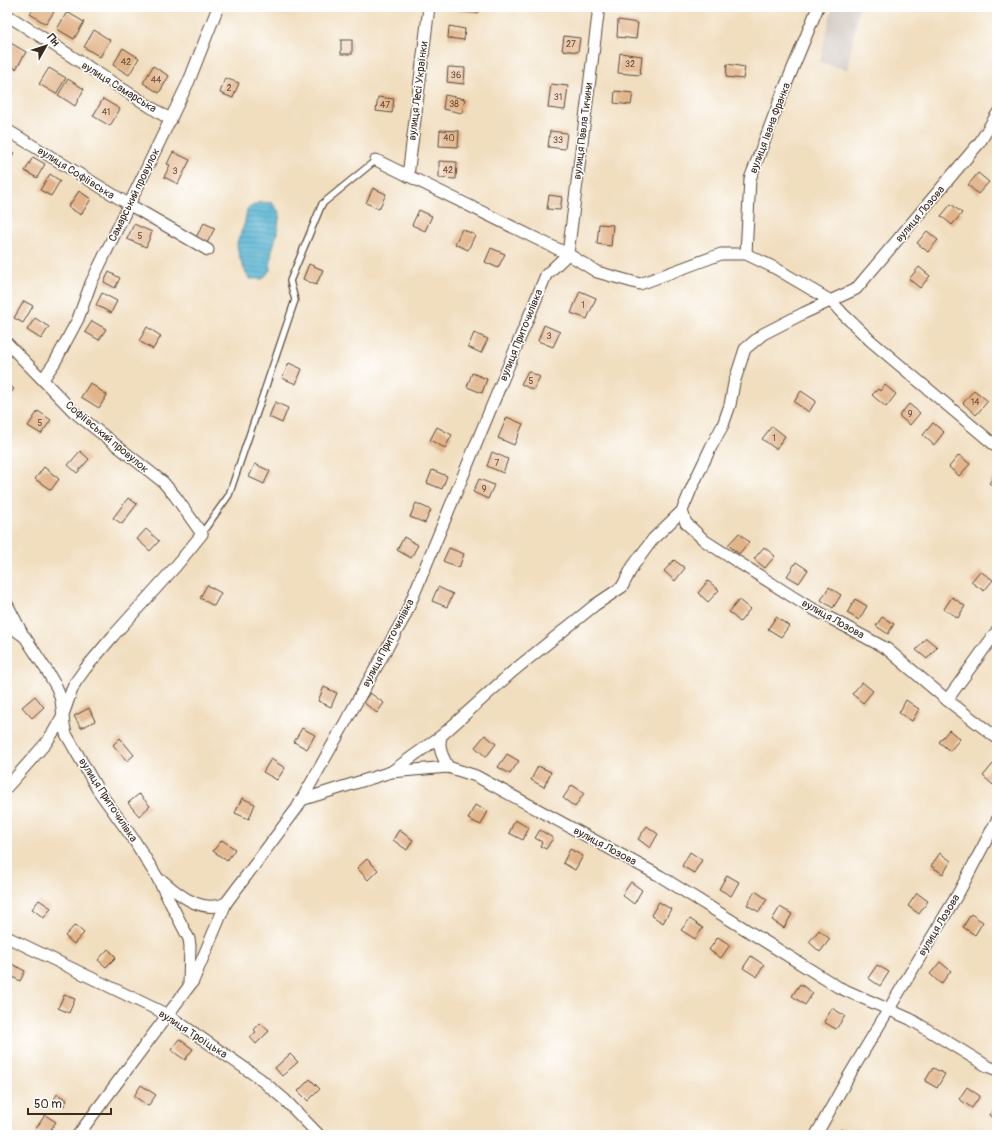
<svg xmlns="http://www.w3.org/2000/svg" width="1004" height="1142" font-family="Pangolin,sans-serif">
<defs>
<pattern id="water-rules" width="6" height="5" patternUnits="userSpaceOnUse"><rect width="6" height="5" fill="#50b0cf"/><path d="M0 2.5h6" fill="none" stroke="#448fa7"/></pattern>
</defs>
<rect width="100%" height="100%" fill="#fff"/>
<filter id="ink" filterUnits="userSpaceOnUse"><feTurbulence type="fractalNoise" baseFrequency=".025" numOctaves="2"/><feDisplacementMap in="SourceGraphic" scale="8" xChannelSelector="R" yChannelSelector="G"/><feConvolveMatrix kernelMatrix="1 2 1 2 8 2 1 2 1" color-interpolation-filters="sRGB"/></filter>
<filter id="wash" filterUnits="userSpaceOnUse"><feTurbulence type="fractalNoise" baseFrequency=".012" numOctaves="4" result="noise"/><feDisplacementMap in="SourceGraphic" scale="16" xChannelSelector="R" yChannelSelector="G"/><feGaussianBlur stdDeviation="0.9" result="paint"/><feColorMatrix in="noise" values="0 0 0 0 0 0 0 0 0 0 0 0 0 0 0 0 0 1.4 0 .05"/><feComposite in="paint" operator="in"/></filter>
<g filter="url(#wash)">
<rect width="100%" height="100%" fill="#f1debf"/>
<!-- industrial -->
<path fill="#ccc2b9" d="M832,7H859L847,70L820,62Z"/>
<!-- water -->
<path fill="url(#water-rules)" stroke="#466d76" d="M260,202L272,203L280,213L277,233L272,251L270,270L263,279H249C244,269 237,255 237,243C238,237 242,231 244,225C248,209 243,210 260,202Z"/>
<g id="blocks">
<!-- building -->
<g fill="#e2b489">
<path d="M34,7H57L46,24L30,14Z"/>
<path d="M458,7H478V13L458,11Z"/>
<path d="M67,12L84,22L74,39L57,29Z"/>
<path d="M618,20L638,23L636,39L617,37Z"/>
<path d="M449,26L465,29L464,40L448,38Z"/>
<path d="M94,30L110,40L100,57L84,47Z"/>
<path d="M564,36L580,38L578,52L562,50Z"/>
<rect x="341" y="40" width="11" height="14"/>
<path d="M9,42L26,52L16,69L7,63V46Z"/>
<path d="M123,48L139,58L129,75L113,65Z"/>
<path d="M620,53L642,56L640,75L618,73Z"/>
<path d="M727,64L745,67L743,79L726,77Z"/>
<path d="M153,66L169,76L159,93L143,83Z"/>
<path d="M448,67L465,68L464,84L447,82Z"/>
<path d="M49,68L66,78L56,94L39,84Z"/>
<path d="M225,78L239,83L233,98L220,93Z"/>
<path d="M68,79L84,89L75,106L58,95Z"/>
<path d="M551,84L568,86L565,110L548,108Z"/>
<path d="M615,91L633,93L631,105L614,103Z"/>
<path d="M445,95L465,99L462,113L443,109Z"/>
<path d="M378,97L394,99L392,113L376,111Z"/>
<path d="M103,99L120,109L110,126L93,116Z"/>
<path d="M440,130L459,131L458,147L439,146Z"/>
<path d="M550,131L567,133L565,149L548,147Z"/>
<path d="M7,149L14,153L7,165Z"/>
<path d="M173,152L190,160L178,184L164,177L170,165L167,164Z"/>
<path d="M33,157L45,164L37,178L25,171Z"/>
<path d="M439,161L457,162L456,179L439,178Z"/>
<path d="M978,173L989,182L978,194L968,185Z"/>
<path d="M50,174L60,181L51,196L40,190Z"/>
<path d="M373,188L386,194L379,209L366,203Z"/>
<path d="M79,191L91,199L81,215L68,207Z"/>
<path d="M549,195L562,197L560,210L547,209Z"/>
<path d="M951,204L962,213L952,225L941,216Z"/>
<path d="M419,210L432,216L425,231L412,225Z"/>
<path d="M204,223L215,228L207,243L196,237Z"/>
<path d="M134,224L152,232L146,247L127,239Z"/>
<path d="M599,224L613,225L611,246L597,244Z"/>
<path d="M462,229L475,235L468,250L455,244Z"/>
<path d="M927,231L938,240L928,252L917,243Z"/>
<path d="M491,248L505,254L498,268L485,262Z"/>
<path d="M309,264L323,270L316,285L303,279Z"/>
<path d="M919,267L930,276L920,288L909,279Z"/>
<path d="M109,272L120,278L115,288L104,282Z"/>
<path d="M580,291L596,298L587,319L571,313Z"/>
<path d="M102,293L117,301L111,313L96,305Z"/>
<path d="M24,301L33,306L23,323L14,318Z"/>
<path d="M35,318L49,327L41,339L27,330Z"/>
<path d="M92,321L106,329L99,340L85,332Z"/>
<path d="M544,325L560,332L553,347L538,341Z"/>
<path d="M147,327L161,336L153,349L139,341Z"/>
<path d="M474,333L488,339L481,353L468,347Z"/>
<path d="M289,363L302,369L296,384L282,378Z"/>
<path d="M528,371L540,377L533,390L521,384Z"/>
<path d="M472,373L487,379L482,393L467,387Z"/>
<path d="M90,383L107,395L99,408L81,397Z"/>
<path d="M7,384L14,389L7,398Z"/>
<path d="M885,385L896,394L886,407L872,395L878,389L880,391Z"/>
<path d="M974,390L988,401L976,415L963,403Z"/>
<path d="M801,391L816,401L809,412L794,402Z"/>
<path d="M275,402L288,408L282,423L269,417Z"/>
<path d="M909,404L920,413L910,425L899,416Z"/>
<path d="M38,411L51,420L41,434L28,426Z"/>
<path d="M507,417L523,424L514,445L498,438Z"/>
<path d="M933,423L944,432L934,445L923,435Z"/>
<path d="M772,426L785,436L776,449L762,439Z"/>
<path d="M437,427L452,435L445,448L430,440Z"/>
<path d="M80,451L89,459L77,473L68,465Z"/>
<path d="M492,452L508,459L503,473L487,466Z"/>
<path d="M959,455L970,464L959,476L949,467Z"/>
<path d="M255,464L270,471L264,484L249,477Z"/>
<path d="M44,467L59,479L51,490L35,479Z"/>
<path d="M432,470L447,476L442,489L427,483Z"/>
<path d="M997,473V490L989,483Z"/>
<path d="M479,479L494,485L488,499L473,492Z"/>
<path d="M128,498L137,504L122,524L113,518Z"/>
<path d="M416,503L431,510L425,523L410,517Z"/>
<path d="M146,529L159,541L150,551L137,539Z"/>
<path d="M739,533L749,542L739,554L728,545Z"/>
<path d="M404,537L418,545L411,558L397,550Z"/>
<path d="M764,547L775,556L765,568L754,559Z"/>
<path d="M449,548L464,554L459,568L443,561Z"/>
<path d="M674,560L685,568L675,581L664,571Z"/>
<path d="M796,562L808,570L799,583L787,576Z"/>
<path d="M980,571L993,580L984,591L971,582Z"/>
<path d="M708,581L719,590L708,602L698,593Z"/>
<path d="M207,585L221,593L214,606L200,598Z"/>
<path d="M438,587L453,594L447,607L432,601Z"/>
<path d="M829,587L841,595L833,608L821,600Z"/>
<path d="M952,597L965,606L958,618L944,609Z"/>
<path d="M855,599L867,606L859,620L847,613Z"/>
<path d="M739,600L750,609L740,622L729,612Z"/>
<path d="M776,617L789,626L781,637L768,629Z"/>
<path d="M882,617L894,624L888,634L876,626Z"/>
<path d="M926,638L937,647L927,659L916,650Z"/>
<path d="M862,682L873,691L863,703L852,694Z"/>
<path d="M324,687L337,693L331,707L318,701Z"/>
<path d="M370,693L384,703L377,713L363,702Z"/>
<path d="M35,696L44,707L32,718L22,707Z"/>
<path d="M906,700L919,709L912,721L899,713Z"/>
<path d="M89,708L95,721L81,728L74,716Z"/>
<path d="M302,728L315,735L307,749L294,742Z"/>
<path d="M949,730L960,739L950,751L939,742Z"/>
<path d="M485,735L496,744L486,757L475,747Z"/>
<path d="M120,738L134,755L127,761L113,745Z"/>
<path d="M507,754L519,761L510,774L498,767Z"/>
<path d="M271,759L285,768L277,780L263,772Z"/>
<path d="M993,764L997,767V781L993,785L983,776Z"/>
<path d="M538,766L551,772L544,787L531,780Z"/>
<path d="M572,785L584,793L575,807L563,798Z"/>
<path d="M139,794L150,806L139,816L128,803Z"/>
<path d="M242,798L255,804L249,819L235,813Z"/>
<path d="M475,805L488,811L481,825L468,819Z"/>
<path d="M515,820L529,828L523,840L509,833Z"/>
<path d="M647,826L658,834L650,848L638,839Z"/>
<path d="M399,830L413,840L407,850L393,840Z"/>
<path d="M540,830L553,838L546,849L540,846L542,842L535,838Z"/>
<path d="M222,840L235,849L227,861L213,851Z"/>
<path d="M570,849L583,856L575,870L563,863Z"/>
<path d="M690,852L702,860L694,873L682,866Z"/>
<path d="M940,853L951,861L943,874L931,866Z"/>
<path d="M367,859L378,870L368,880L357,868Z"/>
<path d="M727,875L739,882L731,896L719,889Z"/>
<path d="M631,882L642,890L634,904L622,895Z"/>
<path d="M755,891L767,899L759,912L747,905Z"/>
<path d="M917,893L928,901L919,914L908,906Z"/>
<path d="M39,900L51,908L44,918L32,909Z"/>
<path d="M659,902L671,909L663,923L651,915Z"/>
<path d="M780,907L792,914L784,928L772,920Z"/>
<path d="M971,914L983,922L975,935L963,927Z"/>
<path d="M690,919L703,928L695,939L681,930Z"/>
<path d="M75,925L84,933L74,944L65,936Z"/>
<path d="M819,930L830,939L820,952L809,942Z"/>
<path d="M718,937L730,945L721,958L709,950Z"/>
<path d="M108,949L116,957L106,967L98,960Z"/>
<path d="M751,956L764,965L757,977L743,968Z"/>
<path d="M940,962L951,971L941,984L930,974Z"/>
<path d="M12,964L25,971L20,981L7,974Z"/>
<path d="M877,965L889,972L880,986L868,978Z"/>
<path d="M800,984L813,993L805,1005L792,996Z"/>
<path d="M64,995L75,999L69,1013L58,1008Z"/>
<path d="M832,1008L845,1016L836,1029L824,1022Z"/>
<path d="M260,1023L269,1031L256,1044L250,1037L256,1032L254,1030Z"/>
<path d="M179,1039L193,1049L185,1060L171,1050Z"/>
<path d="M290,1054L298,1062L282,1076L275,1068Z"/>
<path d="M933,1068L945,1074L937,1088L925,1081Z"/>
<path d="M310,1079L320,1089L308,1101L298,1091Z"/>
<path d="M141,1085L156,1095L148,1106L134,1096Z"/>
<path d="M967,1087L980,1096L972,1108L959,1099Z"/>
<path d="M57,1094L67,1100L64,1106L54,1100Z"/>
<path d="M997,1103V1120L989,1115Z"/>
<path d="M45,1115L56,1122L47,1135H44L35,1130Z"/>
<path d="M841,1129L851,1135H838Z"/>
</g>
</g>
</g>
<g filter="url(#ink)">
<use href="#blocks" fill-opacity="0" stroke="#564536" stroke-width="1"/>
<g fill="none" stroke-linecap="round" stroke-linejoin="round">
<defs>
<path id="lane" d="M202,533L229,495L295,300L290,281L322,204L376,160"/>
<g id="street">
<path d="M7,15L171,120"/>
<path d="M7,130L130,205L208,250"/>
<path d="M376,160L539,240L568,254L597,272L640,284L721,254H746L775,268L831,301L843,314L871,341L997,447"/>
<path d="M408,176L429,7"/>
<path d="M568,254L599,7"/>
<path d="M746,254L750,179L781,97L818,7"/>
<path d="M7,343L74,412L163,482L175,496L202,534L176,566L113,636L85,669L75,683L71,692L63,715L54,731L46,743L7,787"/>
<path d="M43,379L55,362L78,319L91,283L189,81L218,7"/>
<path d="M682,511L686,523L705,541L804,604L887,649L947,700L997,738"/>
<path d="M7,604L22,633"/>
<path d="M7,624L25,637L47,671L57,688L61,700L64,725L66,734L98,790L134,840L157,877L189,939L190,946L189,983"/>
<path d="M947,700L997,631"/>
<path d="M441,736C438,749 442,755 448,767"/>
<path d="M391,772L441,736L512,672L595,605L622,587L633,566L653,539L682,511L692,487L711,447L723,425L730,405L734,383L745,349L763,334L804,313L856,289L980,142L997,114"/>
<path d="M301,800L391,772L448,767L476,776L660,876L838,987L910,1019L987,1066L997,1070"/>
<path d="M163,881C180,896 203,914 226,903"/>
<path d="M7,937L168,1015L259,1078L285,1100L319,1135"/>
<path d="M78,1135L193,981L226,903L297,808L405,616L546,275L568,254"/>
<path d="M816,1135L850,1074L959,892L997,820"/>
</g>
</defs>
<!-- lane casing -->
<use href="#lane" stroke="#564536" stroke-width="8"/>
<!-- street casing -->
<use href="#street" stroke="#564536" stroke-width="13"/>
<!-- lane -->
<use href="#lane" stroke="#fff" stroke-width="5.5"/>
<!-- street -->
<use href="#street" stroke="#fff" stroke-width="11"/>
</g>
</g>
<g text-anchor="middle" dominant-baseline="central" stroke-width="3" stroke-linejoin="round" paint-order="stroke">
<!-- number labels -->
<g font-size="9" fill="#654c39">
<text x="571" y="44">27</text>
<text x="126" y="62">42</text>
<text x="630" y="64">32</text>
<text x="456" y="75">36</text>
<text x="156" y="80">44</text>
<text x="229" y="88">2</text>
<text x="558" y="97">31</text>
<text x="454" y="104">38</text>
<text x="385" y="105">47</text>
<text x="106" y="112">41</text>
<text x="449" y="138">40</text>
<text x="558" y="140">33</text>
<text x="448" y="170">42</text>
<text x="175" y="171">3</text>
<text x="140" y="236">5</text>
<text x="583" y="305">1</text>
<text x="549" y="336">3</text>
<text x="531" y="381">5</text>
<text x="975" y="402">14</text>
<text x="910" y="414">9</text>
<text x="40" y="423">5</text>
<text x="774" y="438">1</text>
<text x="497" y="463">7</text>
<text x="484" y="489">9</text>
</g>
<!-- street labels -->
<g font-size="11" fill="#3b2a1e" stroke="#fff">
<text transform="translate(119 87) rotate(32)">вулиця Самарська</text>
<text transform="translate(418 91) rotate(-83)">вулиця Лесі Українки</text>
<text transform="translate(770 128) rotate(-69)">вулиця Івана Франка</text>
<text transform="translate(583 131) rotate(-83)">вулиця Павла Тичини</text>
<text transform="translate(76 173) rotate(32)">вулиця Софіївська</text>
<text transform="translate(134 195) rotate(-64)">Самарський провулок</text>
<text transform="translate(920 214) rotate(-50)">вулиця Лозова</text>
<text transform="translate(521 335) rotate(-68)">вулиця Приточилівка</text>
<text transform="translate(107 437) rotate(40)">Софіївський провулок</text>
<text transform="translate(833 619) rotate(29)">вулиця Лозова</text>
<text transform="translate(388 643) rotate(-62)">вулиця Приточилівка</text>
<text transform="translate(108 800) rotate(57)">вулиця Приточилівка</text>
<text transform="translate(605 846) rotate(28)">вулиця Лозова</text>
<text transform="translate(939 925) rotate(-59)">вулиця Лозова</text>
<text transform="translate(193 1034) rotate(33)">вулиця Троїцька</text>
</g>
</g>
<!-- margin -->
<rect width="1004" height="1142" fill="none" stroke="#fff" stroke-width="24"/>
<!-- north arrow -->
<g transform="translate(46 46) rotate(51)" stroke="#ffffff" stroke-width="3" paint-order="stroke">
<path d="M0-3L7 15L0 10L-7 15Z" fill="#3b2a1e"/>
<text y="-6" font-size="11" font-weight="bold" text-anchor="middle" fill="#3b2a1e">Пн</text>
</g>
<!-- scale -->
<path d="M28 1108v6h83v-6" fill="none" stroke="#3b2a1e" stroke-width="2"/>
<text x="34" y="1108" font-size="12" fill="#3b2a1e" stroke="#ffffff" stroke-width="3" paint-order="stroke">50 m</text>
</svg>
